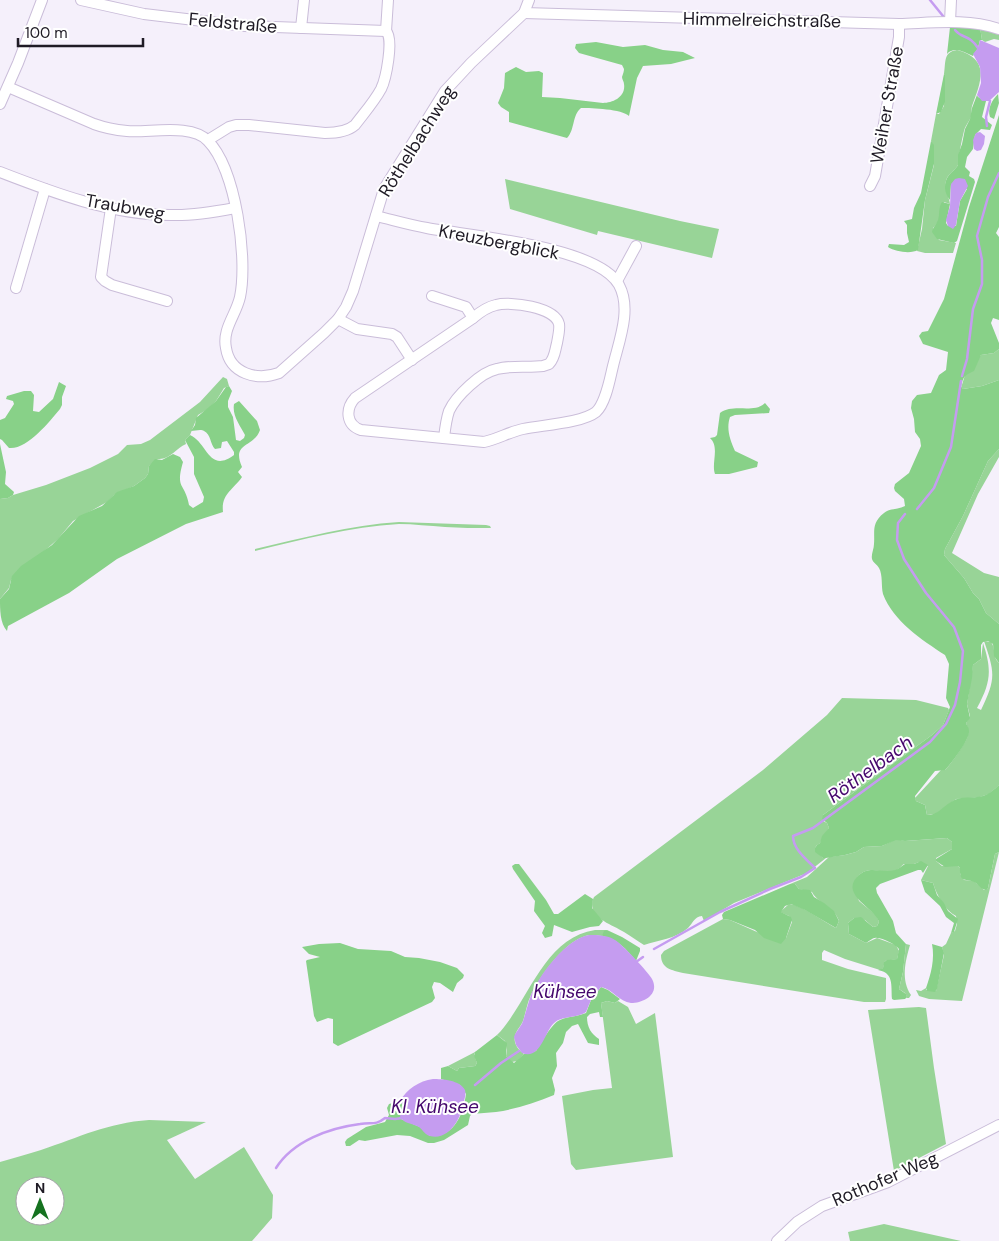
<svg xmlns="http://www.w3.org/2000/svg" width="999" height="1241" font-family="'DM Sans',sans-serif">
<rect width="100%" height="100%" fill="#f5f0fb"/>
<!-- green -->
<g fill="#98d497" fill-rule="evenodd">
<path d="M980,27L999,32V40L994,39L985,42L982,40Z"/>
<path d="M957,50C991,59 981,82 972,106C971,109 972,113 971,117C969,122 965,126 964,131C961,143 959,154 958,165C955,170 952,171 949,175C941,185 949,195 950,204L944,202L938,222L933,228L939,240L956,243L953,253H925L917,251L922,229L925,200L934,165V147L931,141L936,114H939L944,106L945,76L944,74C946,62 943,52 957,50Z"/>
<path d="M505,179L680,221L719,229L712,258L598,231L597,235L510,209Z"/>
<path d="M999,349V380L982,386L963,389L961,388L965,375L981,355L994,353Z"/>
<path d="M223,377L227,379L229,386L224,388L216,401L208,409L198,415L190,435L185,440L186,444C176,448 170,460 158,459L149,466L148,474L145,478L134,486L114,495L107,502L73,521L58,539L11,580L9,588L0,599V499L8,498L13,495L46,485L90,468L118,454L127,445L141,444L150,440L200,402Z"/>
<path d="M999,449V457L978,494L952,553L984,573L999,577V624L986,613L979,599L973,593L964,578L944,555L945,549L963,516L988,461Z"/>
<path d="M399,522L486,525L490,526L491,528C475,528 460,528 445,527C429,526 414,524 399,524C350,527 303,539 255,551V549C303,538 350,525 399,522Z"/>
<path d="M984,641L991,642C996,648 992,657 999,663V785L989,794L980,797L956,799L936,814L927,815L925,805L916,801L915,798L941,770H945C951,764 966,743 968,735C969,731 967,726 966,723L970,716L967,704L973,665L981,659L983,643C992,670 991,682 977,708L981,710C996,679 995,673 984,641Z"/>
<path d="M842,698L916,700L948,708L949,710L943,725L932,735L823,815V821L827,823L829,828L820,843L816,846L815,850L823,858H826L807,873L734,903L704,921L702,916C694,917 693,923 688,928C675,939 659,940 644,945C637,941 631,936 624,932C611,924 585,917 594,897L763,770L827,715Z"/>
<path d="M947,838L952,842V849L936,858V861L942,866H958L960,868V874L964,880L974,881L984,890L988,888L995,854L999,852L962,1001L929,999L919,996L916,990L921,991L926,988V990L936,991L944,955L942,947L946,944L951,933L955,931L957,924L956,916C945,910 937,896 933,883L921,880L928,866L919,862L914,864H904C901,866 899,870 894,871C878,874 864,862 854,883L859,901L877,916L879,922L877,926L873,927L865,920L854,918L848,923L849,934L866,943L877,938L896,945L899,951L897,959L885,961L883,968L880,970L845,959L824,950L822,953V960L848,969L886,978V999L885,1002H864L683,973C672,970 661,969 661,955L664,951L723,919L730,920L757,932L786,938L792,922L789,916L780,912L789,904C800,904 824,922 836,928L839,921C834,906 818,904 812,892L799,889L795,884H790L807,877L829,857L845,855L856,852L864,847L882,846L896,839L905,841Z"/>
<path d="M595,930H607L602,936C595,935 589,934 583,937C563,944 540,976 531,995C527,1003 526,1012 523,1021C520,1028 513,1033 515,1042C516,1047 520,1051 524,1054L517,1061L512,1062L506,1056L507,1050L505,1041L497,1035C529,1002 543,938 595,930Z"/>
<path d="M906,944L910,945C905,962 901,980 911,995L909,998H906L907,997L905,993L899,989L903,972Z"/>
<path d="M607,1001L615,1003L618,1001L628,1007L636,1024L655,1013L673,1157L576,1170L571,1164L562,1096L593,1090L612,1088L601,1003Z"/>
<path d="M919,1007L926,1008L934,1068L946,1144L894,1171L868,1010Z"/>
<path d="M477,1051L474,1054L477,1063L475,1066L459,1068L457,1071L448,1066Z"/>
<path d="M149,1120L206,1122L167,1140L195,1179L244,1147L273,1195L272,1218L252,1241H0V1162C14,1158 28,1154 41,1150C80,1137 107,1123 149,1120ZM25,1186H55V1216H25Z"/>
<path d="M884,1224L961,1241H850L848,1232Z"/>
</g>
<!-- forest -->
<g fill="#88d188">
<path d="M950,27H980L982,40H980L978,48L973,56C964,52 954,46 947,54Z"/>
<path d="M596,42L623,47L645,45L663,50L683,52L695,58L671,64L643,66L637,78L629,116C622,109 592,108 581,108C572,115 575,130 567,138L509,122V112L501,107L498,103L504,88L505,73L516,67L526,72L539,71L543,73L542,97L560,98L603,103C613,103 626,97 624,84C624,82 622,79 622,77C623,74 624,71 624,69L622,65L579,53L575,48L576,44Z"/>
<path d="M944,74L945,75V102L941,112L936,114Z"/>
<path d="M998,94L999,103L994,119L990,117C987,109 992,100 998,94Z"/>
<path d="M977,95L978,97L986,101L982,117L992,125L990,130L981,129L975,135L973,149L967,157L965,167L970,172L969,176L974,179L975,182L957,241L954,243L937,239L932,232C933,227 936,225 938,220C940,214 938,208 942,202L950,204L946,223L948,226H956L960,201L967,189L951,184L950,200C944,193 943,183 949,175C952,171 955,170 958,165V155L962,144L965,129L970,119L972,108Z"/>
<path d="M999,115V227L996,233L999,237V320L993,318L991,323L999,343V349L994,353L981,355L974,371C965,375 963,376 961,387L963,389L982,386L999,380V449L988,461L963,516L945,549L944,555L964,578L973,593L979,599L986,613L999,624V663L994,656L993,644L988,641L983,642L981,645V659L973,665L972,678L967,704L970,718L966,723C967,726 969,727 969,731C970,739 951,764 945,770L935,771L915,796L916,801L925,805L927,815C938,815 942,807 951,802C961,795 972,799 983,796C990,794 994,789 999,785V852L995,854L988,888L986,890C981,889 979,886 976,883C968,877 959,885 960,868L958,866L945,867L936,861V859L952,849V842L947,838L905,841L896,840L882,846L864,847L856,852L845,855L826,858H823L815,852V848L817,845L820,843L822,836L829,828L827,823L822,819L823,815L932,735L943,725L950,707L946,698L949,664L945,655C922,640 893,621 883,594C881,586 883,575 879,568C877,564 873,563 872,559C871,554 874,549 874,544C875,532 871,523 884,513C890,508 898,510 905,506L904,499L895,491L894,488L895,484L909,473L921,446L920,439L915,432L914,419L911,408L912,401L917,395L931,393L939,375L946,370L948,352L923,344L919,336L922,332L928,331L944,299L969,207Z"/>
<path d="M931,141L934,145V164L925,200L918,250C911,254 896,252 888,247L889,244L904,245L909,242L907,233V225L904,221L912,219L914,208L921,193Z"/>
<path d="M59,382L66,386L62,397V405L60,409C49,422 27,450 9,448L2,440L0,439V420L5,418L14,404L13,401L6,399L7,396L24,391H31L34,395L33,411L39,412L53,399Z"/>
<path d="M229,386L232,391L228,401V407L233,417L236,440L240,441L244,438L245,435C240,425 232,416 234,404L239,401L257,421L260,430C254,448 231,442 242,467L238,472L242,477C233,490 221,494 223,512L186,524L117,559L69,593L8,626L7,631C0,623 0,610 0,599L9,589L12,576L21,566L52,545L79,516L102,506L117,492L134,486L145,478L148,474L149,466L155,459L162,460L173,454L180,457L183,462C175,490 185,482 189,505L193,508L203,502L204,497L194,474V457L185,440L190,435C207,442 209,474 234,455V452L227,441L222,442L221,448L215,449C210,444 211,434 204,431C201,429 195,431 191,431L195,425L196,418L216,401L226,387Z"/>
<path d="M765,403L770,409L769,413L735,415L730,417C726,429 730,440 735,451L758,462L757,467L729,474H715C711,463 720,447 710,438L715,437L717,435L720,413C733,403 754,414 765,403Z"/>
<path d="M0,444L6,472L5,484L14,492L13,495L8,498L0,499Z"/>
<path d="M921,861L928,865L923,873L921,870H918L880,884L876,888L877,893L893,921L896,933L906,944L903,972L899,989L906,994L907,997L905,999L894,1000L892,999C891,985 894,973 878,970L883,968L884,962L887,960L897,959L899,949C895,944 883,938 877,938C873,937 870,941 866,943L849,934L848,923L854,918L861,917L873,927L877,926L879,922C876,909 840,895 857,877C869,864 881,874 895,870C899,869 901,866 905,864H914Z"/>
<path d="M515,864H519L546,900L554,914H558L585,894L593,899L592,908L603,921L599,926L590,927L572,932L554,925L552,936L545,938L542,933L545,926L534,911L535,901L513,869L512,866Z"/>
<path d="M921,880L933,883L937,895L944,903L948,911L958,919L954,932L951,933L954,923L946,917L940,906L925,892Z"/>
<path d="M790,884H795L799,889L810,890L814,897L824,903L834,911L839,921L836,928L805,910L791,904L785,906L781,912L791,917L792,920L786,938L781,944L764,938L755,930L730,920L723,919L722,915L724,912Z"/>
<path d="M607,930L622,937L640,948V951L636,961C626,949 618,939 602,936L604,931Z"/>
<path d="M340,943L358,949L391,951L405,957L419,958L440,962L457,968L464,975L463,978L457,983L453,992L440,983L434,982L432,987L435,998L432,1002L338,1046L333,1043V1019L328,1018L317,1022L314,1016L306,961L307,960L320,957L309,954L302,947L319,944Z"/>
<path d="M932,944L942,947L944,953L937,989L935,992L927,991L926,988C931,974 935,959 932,944Z"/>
<path d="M601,987L608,990L620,999L615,1003L607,1001L601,1003L603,1017H600L599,1012L590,1014L587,1017C587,1027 591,1034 599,1039V1045L588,1043L578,1024L572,1026L566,1032L563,1043L556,1053L557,1066L552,1078L555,1090L554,1095C535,1103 516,1109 496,1112C488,1113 480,1113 472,1114L470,1116L468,1125L444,1140L434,1143H428L410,1136L397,1135L365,1141L359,1140L350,1146H346L345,1142L347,1139L366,1127L385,1122L389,1115L387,1108L389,1104L400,1101L403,1105L401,1119L420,1127L430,1136C455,1137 463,1114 466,1094L460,1085L441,1079V1068L448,1066L457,1071L459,1068L475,1066L477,1063L474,1056L475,1052L497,1035L507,1043L506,1056L514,1063L524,1054L536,1051C541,1043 552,1023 560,1020C568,1016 577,1017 586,1013L591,1000Z"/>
</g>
<!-- water -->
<g fill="#c59cf0">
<path d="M980,40L999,48V92L989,101H982L977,95L981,83L980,67L973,54L978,48Z"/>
<path d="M980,132L985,136L984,144L981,150L977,151L974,149L973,140L976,133Z"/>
<path d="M959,178L965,179L968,186L960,201L956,225L953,229L948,226L946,220L950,206L951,184L955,179Z"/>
<path d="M589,935C598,935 607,935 615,940C622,944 649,973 652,979C660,994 644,1003 631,1003C619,1002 613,989 601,987L591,1000L586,1012C576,1019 561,1015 553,1024C544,1034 540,1060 522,1053L516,1045L514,1037C516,1031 521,1027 523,1021C526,1012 528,1003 531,995C540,974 566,939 589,935Z"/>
<path d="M433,1079C442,1079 460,1080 465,1090C466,1094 465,1097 464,1101C462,1116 450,1141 430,1136C425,1135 423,1130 419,1127C412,1123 403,1124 400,1116L403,1105L400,1101C407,1089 419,1081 433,1079Z"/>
</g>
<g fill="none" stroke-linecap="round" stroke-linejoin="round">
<!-- stream -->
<g stroke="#c59cf0" stroke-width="2.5">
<path d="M930,0L943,16"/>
<path d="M955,30C962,39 969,34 978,48"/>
<path d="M987,126L986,117L990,101"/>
<path d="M962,376L967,359L973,309L982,284V260L977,236L988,197L999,173"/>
<path d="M917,509L934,488L951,447L961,381"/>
<path d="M654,949L720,912L770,889L801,877L815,868C806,859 793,849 793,836L813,828L930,742L946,724L955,705L960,682L963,651L954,627L926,593L904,559L897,540L898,523L905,514"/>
<path d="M636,962L643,957"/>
<path d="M475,1085L501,1063L519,1051"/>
<path d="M276,1168C293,1141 329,1128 360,1124C372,1122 375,1126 385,1118L395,1119L402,1118"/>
</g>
<defs>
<g id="minor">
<path d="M81,0L144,14L245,26L386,31"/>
<path d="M524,13L899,24C931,23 968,18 999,29"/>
<path d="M950,22L951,0"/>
<path d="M301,28L304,0"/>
<path d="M8,87L94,124C105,128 116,130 127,131C149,133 192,123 208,141C236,169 248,259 240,297C236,315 222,329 226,348C230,374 257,381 279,373L324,333L338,319L346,307L353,291L384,189L445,91L471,63L524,13L529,0"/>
<path d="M0,104L18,63L42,0"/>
<path d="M208,140L229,127L236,125H249L325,133C336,133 347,132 355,125C364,113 374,102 381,89C386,79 394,39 386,31L388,0"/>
<path d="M0,172C54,193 112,215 171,215C192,216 214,212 235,208"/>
<path d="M870,186L875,176L899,37V24"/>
<path d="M111,208L101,277L105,281L112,285L167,301"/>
<path d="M376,216C393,220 410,225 427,228C469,236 598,246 619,285C632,309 619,341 613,366C610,378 606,403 596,412C582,423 542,425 523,429C509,432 498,439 484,442L361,430C346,425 345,409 355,398L473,318L466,307L432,296"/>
<path d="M617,281L636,246"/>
<path d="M16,288L45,189"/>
<path d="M338,319L357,329L392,334L397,337L412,360"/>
<path d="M444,438C445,429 446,420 449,411C456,396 481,372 497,369C512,365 528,368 543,366L549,364C555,358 555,350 557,343C558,337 560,329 559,324C555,307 510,301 496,305C487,307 480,312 473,318"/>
<path d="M777,1241L797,1222L822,1206L888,1182L999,1125"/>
</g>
</defs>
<!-- minor casing -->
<use href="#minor" stroke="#cabdd9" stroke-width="12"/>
<!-- minor -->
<use href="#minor" stroke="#fff" stroke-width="10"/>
</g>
<g text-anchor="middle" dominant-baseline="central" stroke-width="4" stroke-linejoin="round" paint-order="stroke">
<!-- street labels -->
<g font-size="18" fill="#1f1b25" stroke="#fff">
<text transform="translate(762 20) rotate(1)">Himmelreichstraße</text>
<text transform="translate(233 23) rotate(5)">Feldstraße</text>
<text transform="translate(887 105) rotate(-80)">Weiher Straße</text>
<text transform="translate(417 141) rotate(-58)">Röthelbachweg</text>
<text transform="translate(125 207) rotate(10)">Traubweg</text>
<text transform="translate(499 242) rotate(11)">Kreuzbergblick</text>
<text transform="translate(885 1179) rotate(-23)">Rothofer Weg</text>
</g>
<!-- water labels -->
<g font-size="19" font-style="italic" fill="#45076d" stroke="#fff">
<text transform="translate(870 769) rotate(-36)">Röthelbach</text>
<text x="565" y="991">Kühsee</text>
<text x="435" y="1106">Kl. Kühsee</text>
</g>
</g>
<!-- north arrow -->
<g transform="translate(40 1201)"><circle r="24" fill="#ffffff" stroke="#a5a4a8"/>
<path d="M0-4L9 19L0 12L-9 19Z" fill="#157220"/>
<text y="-8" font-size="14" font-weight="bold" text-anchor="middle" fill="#1f1b25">N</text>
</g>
<!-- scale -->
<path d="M18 38v8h125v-8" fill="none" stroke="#1f1b25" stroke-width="2.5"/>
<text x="25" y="38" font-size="15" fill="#1f1b25" stroke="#ffffff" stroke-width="4" paint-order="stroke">100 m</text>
</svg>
